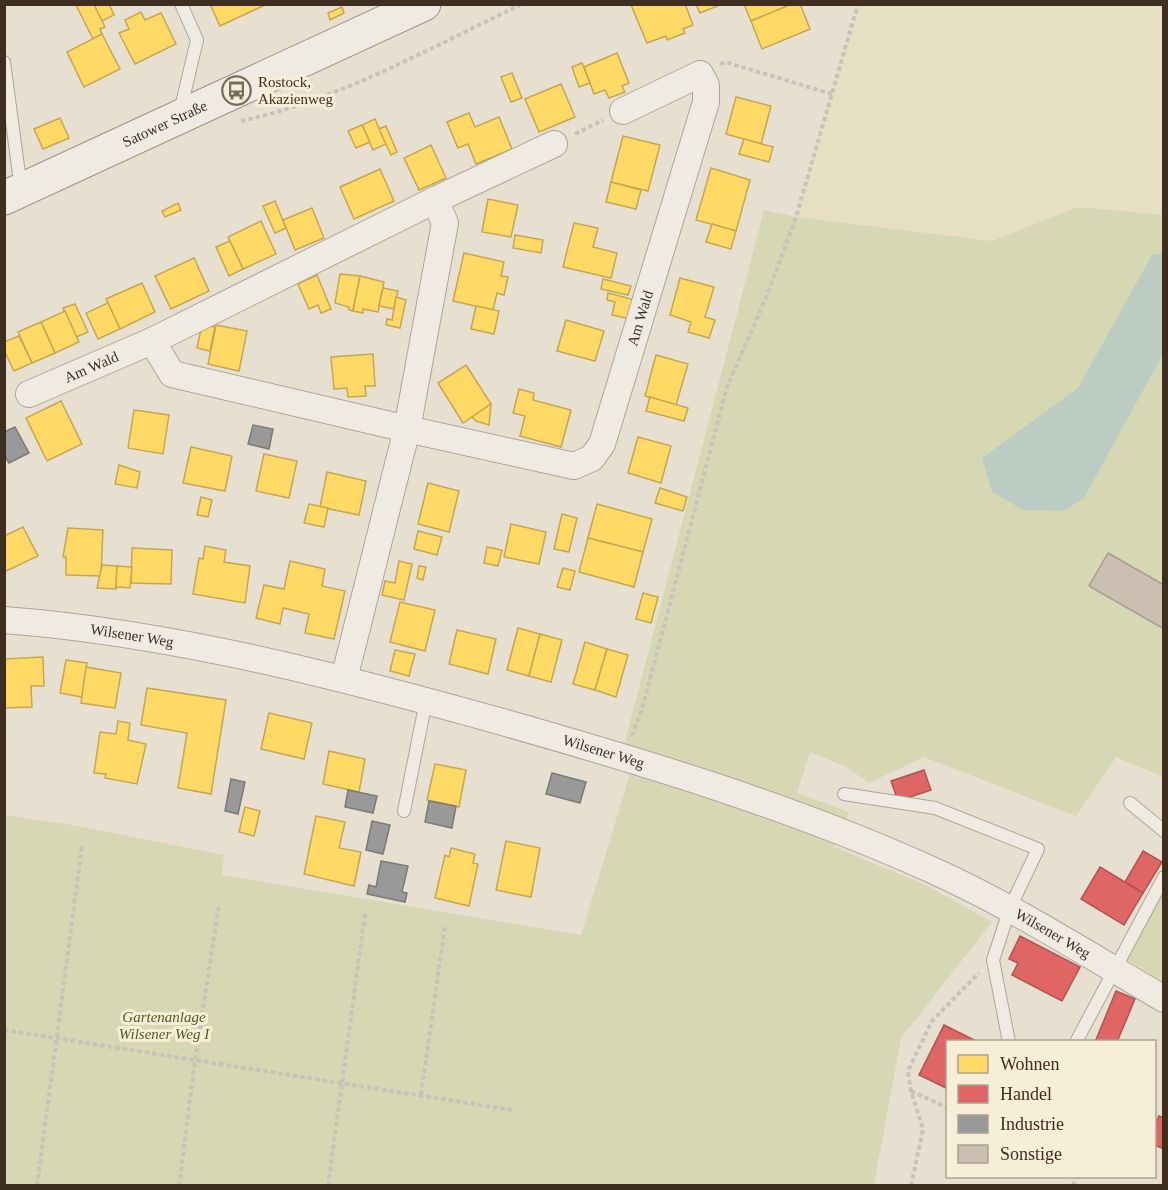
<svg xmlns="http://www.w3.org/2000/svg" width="1168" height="1190" font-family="Georgia,serif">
<rect width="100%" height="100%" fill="#e7e0d1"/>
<!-- farmland -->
<path fill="#e6dfc2" d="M858,5H1163V215L1078,207L992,241L796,217Z"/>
<!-- green -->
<g fill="#d6d7b3">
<path d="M1078,207L1163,215V777L1116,757L1076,816L924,757L869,783L846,767L810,752L797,793L849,812L834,847L926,885L992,922L901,1038L874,1185L5,1186V815L72,825L224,855L222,875L581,935L629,777L623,749L764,210L796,217L992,241Z"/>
<path d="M1163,877V982L1123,957Z"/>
</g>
<!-- water -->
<path fill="#bcccc2" d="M1163,254V354L1084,498L1064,511L1023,510L992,492L982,458L1078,388L1152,255Z"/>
<!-- homes -->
<g fill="#ffd966" stroke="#c5a651" stroke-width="1.5">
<path d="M94,4L105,27L100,29L102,34L93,39L76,5Z"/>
<path d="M94,4H109L114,15L102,21Z"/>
<path d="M210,4H267L220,26Z"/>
<path d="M685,4L693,25L683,29L685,33L667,40L666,36L647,43L631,5Z"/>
<path d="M696,4H720V5L700,13Z"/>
<path d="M744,4H792L751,21Z"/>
<path d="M792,4H800L810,29L762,49L751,21Z"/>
<path d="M342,7L344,13L330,20L328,13Z"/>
<path d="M141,12L145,20L161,13L176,44L135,64L119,33L129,29L125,20Z"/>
<path d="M102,34L120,69L84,87L67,52Z"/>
<path d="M617,53L629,83L622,86L625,92L609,98L605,90L594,94L584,67Z"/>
<path d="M582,63L590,83L579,87L572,67Z"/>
<path d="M512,73L522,98L511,102L501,77Z"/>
<path d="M561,84L575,117L539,132L525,99Z"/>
<path d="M736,97L771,106L761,144L726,134Z"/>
<path d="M469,113L475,127L499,117L512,149L476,164L468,144L458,148L447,122Z"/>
<path d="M60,118L69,138L43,149L34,129Z"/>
<path d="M375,119L386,144L373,150L362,125Z"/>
<path d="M362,125L370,142L356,148L348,131Z"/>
<path d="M386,126L397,152L391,155L379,129Z"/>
<path d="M623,136L660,145L648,191L611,182Z"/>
<path d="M744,139L773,147L769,162L739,154Z"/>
<path d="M431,145L446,178L419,190L404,158Z"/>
<path d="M711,168L750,180L736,231L696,220Z"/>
<path d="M380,169L394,201L354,219L340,187Z"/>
<path d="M611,182L641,190L636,209L606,202Z"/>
<path d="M488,199L518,205L511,237L482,232Z"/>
<path d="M275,201L286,228L275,233L263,206Z"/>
<path d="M178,203L181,210L165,217L162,211Z"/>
<path d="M312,208L324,238L295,250L283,220Z"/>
<path d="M261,221L276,254L243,269L228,237Z"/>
<path d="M574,223L598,228L593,247L617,253L611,278L563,267Z"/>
<path d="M712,224L736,231L731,249L706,242Z"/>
<path d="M515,235L543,240L541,253L513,248Z"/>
<path d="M230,241L243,269L229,276L216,247Z"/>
<path d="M464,253L504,262L501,276L508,277L504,295L497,293L493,310L453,301Z"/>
<path d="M194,258L209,291L171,309L155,276Z"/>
<path d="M340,274L360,276L353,311L349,310V307L335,303Z"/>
<path d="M317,275L331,309L321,313L318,305L309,309L298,284Z"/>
<path d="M360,276L384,282L378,312L363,309V313L353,311Z"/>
<path d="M680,278L714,287L705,317L715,320L709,338L688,332L691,322L670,315Z"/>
<path d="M603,279L631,286L628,295L601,289Z"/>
<path d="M142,283L155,312L120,329L106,299Z"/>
<path d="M383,288L398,291L394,309L379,306Z"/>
<path d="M608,293L635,300L631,319L612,315L615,302L607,300Z"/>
<path d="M396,297L406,300L400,328L386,325L387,319L392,320Z"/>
<path d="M108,303L120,329L98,339L86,313Z"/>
<path d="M75,304L88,332L76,337L63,308Z"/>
<path d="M476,306L499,311L494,334L471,329Z"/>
<path d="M65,311L79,342L55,353L41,322Z"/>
<path d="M566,320L604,331L595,361L557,351Z"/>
<path d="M41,322L55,353L32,363L18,332Z"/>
<path d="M202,324L215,327L210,351L197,348Z"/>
<path d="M216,325L247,331L239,371L208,364Z"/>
<path d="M19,336L32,363L14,371L4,350V342Z"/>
<path d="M373,354L375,386H365L366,396L348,397L347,388L334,389L331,357Z"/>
<path d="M656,355L688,364L676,405L645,396Z"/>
<path d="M466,365L491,404L463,423L438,383Z"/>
<path d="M519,389L534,393L533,400L571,410L561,447L520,436L525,416L513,413Z"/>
<path d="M650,397L688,408L684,421L646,411Z"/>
<path d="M61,401L82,444L47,461L26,418Z"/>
<path d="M491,404L489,425L476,421L472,417Z"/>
<path d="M134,410L169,415L163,454L128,448Z"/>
<path d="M638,437L671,446L661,483L628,473Z"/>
<path d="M191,447L232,456L225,491L183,483Z"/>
<path d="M264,454L297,461L289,498L256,491Z"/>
<path d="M119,465L140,472L137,488L115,484Z"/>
<path d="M327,472L366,481L359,515L320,507Z"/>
<path d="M428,483L459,491L449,532L418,524Z"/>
<path d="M660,488L687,497L683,511L655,503Z"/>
<path d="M201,497L212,500L208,517L197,515Z"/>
<path d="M309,504L328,508L324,527L304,523Z"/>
<path d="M597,504L652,519L643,552L588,538Z"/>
<path d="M562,514L577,518L569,552L554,549Z"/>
<path d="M511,524L546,532L539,564L504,557Z"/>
<path d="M23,527L38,556L4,572V536Z"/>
<path d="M68,528L103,530L101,576L66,575V557H63Z"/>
<path d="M418,531L442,537L437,555L414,549Z"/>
<path d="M588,538L643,552L634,587L579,572Z"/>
<path d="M205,546L226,550L224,562L250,566L245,603L193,594L199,558L203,559Z"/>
<path d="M487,547L502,550L498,566L484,563Z"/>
<path d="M132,548L172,550L171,584L131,583Z"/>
<path d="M290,561L325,569L322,586L345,591L334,639L305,633L309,614L283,608L280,624L256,618L264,585L284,589Z"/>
<path d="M399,561L412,564L404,600L382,595L385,581L395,583Z"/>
<path d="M102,565L117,566L116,589L97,588Z"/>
<path d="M117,566L132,567L130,588L116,587Z"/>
<path d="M419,566L426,567L423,580L417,578Z"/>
<path d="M563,568L575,571L570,590L557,587Z"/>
<path d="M643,593L658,597L651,623L636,619Z"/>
<path d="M400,602L435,610L425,651L390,642Z"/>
<path d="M518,628L540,634L529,676L507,670Z"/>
<path d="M457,630L496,639L488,674L449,664Z"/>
<path d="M540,634L562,640L551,682L529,676Z"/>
<path d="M585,642L607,649L595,690L573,684Z"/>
<path d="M607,649L628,655L616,697L595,690Z"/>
<path d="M395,650L415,654L409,676L390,671Z"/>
<path d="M43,657L44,686H31L32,707L4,708V659Z"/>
<path d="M66,660L87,663L82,697L60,693Z"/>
<path d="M86,667L121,673L115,708L81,703Z"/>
<path d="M147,688L226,700L211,794L178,788L187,733L141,725Z"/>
<path d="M269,713L312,723L304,759L261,749Z"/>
<path d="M118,721L130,723L128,740L146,744L137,784L105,778L106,774L94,773L100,732L116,734Z"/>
<path d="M329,751L365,759L359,792L323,784Z"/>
<path d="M435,764L466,770L459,807L427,800Z"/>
<path d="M245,807L260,811L254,836L239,832Z"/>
<path d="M316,816L345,822L339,848L361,852L354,886L304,874Z"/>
<path d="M506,841L540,848L531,897L496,890Z"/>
<path d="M451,848L475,854L473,863L478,864L469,906L435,898L445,855L449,857Z"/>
</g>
<!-- shops -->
<g fill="#e06666" stroke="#af5551" stroke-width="1.5">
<path d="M924,770L931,790L898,801L891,781Z"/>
<path d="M1143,851L1162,862L1143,893L1125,882Z"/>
<path d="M1100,867L1143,893L1124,925L1081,899Z"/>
<path d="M1020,936L1080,967L1062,1001L1012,975L1018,963L1009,959Z"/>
<path d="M1116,991L1135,999L1117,1042H1095Z"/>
<path d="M944,1025L978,1042H948V1089L919,1075Z"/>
<path d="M1159,1116L1164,1118V1149L1154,1145V1127Z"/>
</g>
<!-- industry -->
<g fill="#999" stroke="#7d7975" stroke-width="1.5">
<path d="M253,425L273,429L269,449L248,444Z"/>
<path d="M15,427L29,453L9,463L4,455V432Z"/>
<path d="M552,773L586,782L580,803L546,794Z"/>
<path d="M231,779L245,782L238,814L225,811Z"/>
<path d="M348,790L377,796L373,813L345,807Z"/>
<path d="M429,801L456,806L452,828L425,822Z"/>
<path d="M372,821L390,825L383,854L366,850Z"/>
<path d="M381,861L408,866L402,892L407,893L405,902L367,894L369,885L376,887Z"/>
</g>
<!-- building -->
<path fill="#cbbfb2" stroke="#a89c90" stroke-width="1.5" d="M1108,553L1164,585V629L1089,586Z"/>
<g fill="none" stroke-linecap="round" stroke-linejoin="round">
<defs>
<g id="lane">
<path d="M4,62L21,189"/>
<path d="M180,112L197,40L181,4"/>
<path d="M844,794L935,808L1038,849L1010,908L993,960L1009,1042"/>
<path d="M1130,803L1164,831"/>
<path d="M404,811L426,701"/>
<path d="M1076,1042L1164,877"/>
</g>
<g id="street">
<path id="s1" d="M435,200L445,223L407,429L574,466L592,458L602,444L706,102V85L700,74L623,111"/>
<path d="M152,341L435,200L554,144"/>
<path id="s2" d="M29,394L152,341L172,374L407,429L344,679"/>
<path id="s3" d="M4,620C174,633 342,677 506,723C650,764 795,808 932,870C1012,906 1087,954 1164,999"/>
</g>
<g id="secondary">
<path id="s4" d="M4,198L424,4"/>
</g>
</defs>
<!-- lane casing -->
<use href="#lane" stroke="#ada599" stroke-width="14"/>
<!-- street casing -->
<use href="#street" stroke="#ada599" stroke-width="28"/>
<!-- secondary casing -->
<use href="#secondary" stroke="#9c958a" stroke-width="35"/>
<!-- path -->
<g stroke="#c8c2b9" stroke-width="4" stroke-dasharray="4.5 3" stroke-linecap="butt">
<path d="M720,64L725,62L832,94"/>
<path d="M241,121C339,100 432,47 522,4"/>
<path d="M575,134L603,120"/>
<path d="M632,736L643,706L727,387L768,293L796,217L858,4"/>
<path d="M4,1030L512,1110"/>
<path d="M911,1091L948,1108"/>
<path d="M421,1095L445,926"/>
<path d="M37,1186L82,846"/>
<path d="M179,1186L195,1060L219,905"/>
<path d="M328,1186L365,914"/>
<path d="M911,1186L923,1129L911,1091L908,1071L932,1021L979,973"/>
<path d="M1073,1186L1076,1176"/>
</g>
<!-- lane -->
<use href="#lane" stroke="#efebe3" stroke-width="12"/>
<!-- street -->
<use href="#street" stroke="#efebe3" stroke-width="26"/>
<!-- secondary -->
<use href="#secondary" stroke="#efebe3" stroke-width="33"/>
</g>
<!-- icons -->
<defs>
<symbol id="bus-ring" viewBox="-11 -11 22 22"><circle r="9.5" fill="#f7eed8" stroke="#786c5e" stroke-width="1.5"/><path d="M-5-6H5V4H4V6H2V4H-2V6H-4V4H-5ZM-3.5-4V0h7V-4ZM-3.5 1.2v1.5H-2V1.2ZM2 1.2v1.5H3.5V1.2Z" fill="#786c5e"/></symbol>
</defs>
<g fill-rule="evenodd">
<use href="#bus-ring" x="220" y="74" width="33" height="33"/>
</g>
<g text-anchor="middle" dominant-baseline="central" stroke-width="6" stroke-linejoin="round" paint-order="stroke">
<!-- poi labels -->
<g font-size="15" fill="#3d2e20" stroke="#f7eed8" text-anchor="start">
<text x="258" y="82">Rostock,<tspan x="258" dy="17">Akazienweg</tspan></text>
</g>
<!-- street labels -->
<g font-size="15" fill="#3d2e20" stroke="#f7eed8">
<text stroke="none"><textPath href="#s4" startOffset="177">Satower Straße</textPath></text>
<text stroke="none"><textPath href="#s1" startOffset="574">Am Wald</textPath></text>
<text stroke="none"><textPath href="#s2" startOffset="68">Am Wald</textPath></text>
<text stroke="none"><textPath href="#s3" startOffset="129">Wilsener Weg</textPath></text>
<text stroke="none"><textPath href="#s3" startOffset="615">Wilsener Weg</textPath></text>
<text stroke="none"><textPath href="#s3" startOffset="1101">Wilsener Weg</textPath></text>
</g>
<!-- park labels -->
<g font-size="15" font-style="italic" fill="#4d5a26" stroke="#f7eed8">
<text x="164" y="1017">Gartenanlage<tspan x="164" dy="17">Wilsener Weg I</tspan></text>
</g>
</g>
<!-- border -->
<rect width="1168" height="1190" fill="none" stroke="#3d2e20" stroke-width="12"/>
<!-- legend -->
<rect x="946" y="1040" width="210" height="138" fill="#f7eed8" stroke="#ada18e" stroke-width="1.5"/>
<rect x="958" y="1055" width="30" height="18" fill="#ffd966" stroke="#ada18e" stroke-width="1.5"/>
<text x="1000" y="1070" font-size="18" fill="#3d2e20">Wohnen</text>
<rect x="958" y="1085" width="30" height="18" fill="#e06666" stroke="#ada18e" stroke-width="1.5"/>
<text x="1000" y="1100" font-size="18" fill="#3d2e20">Handel</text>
<rect x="958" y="1115" width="30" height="18" fill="#999999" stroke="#ada18e" stroke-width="1.5"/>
<text x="1000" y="1130" font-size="18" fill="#3d2e20">Industrie</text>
<rect x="958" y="1145" width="30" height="18" fill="#cbbfb2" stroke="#ada18e" stroke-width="1.5"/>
<text x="1000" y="1160" font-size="18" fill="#3d2e20">Sonstige</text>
</svg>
